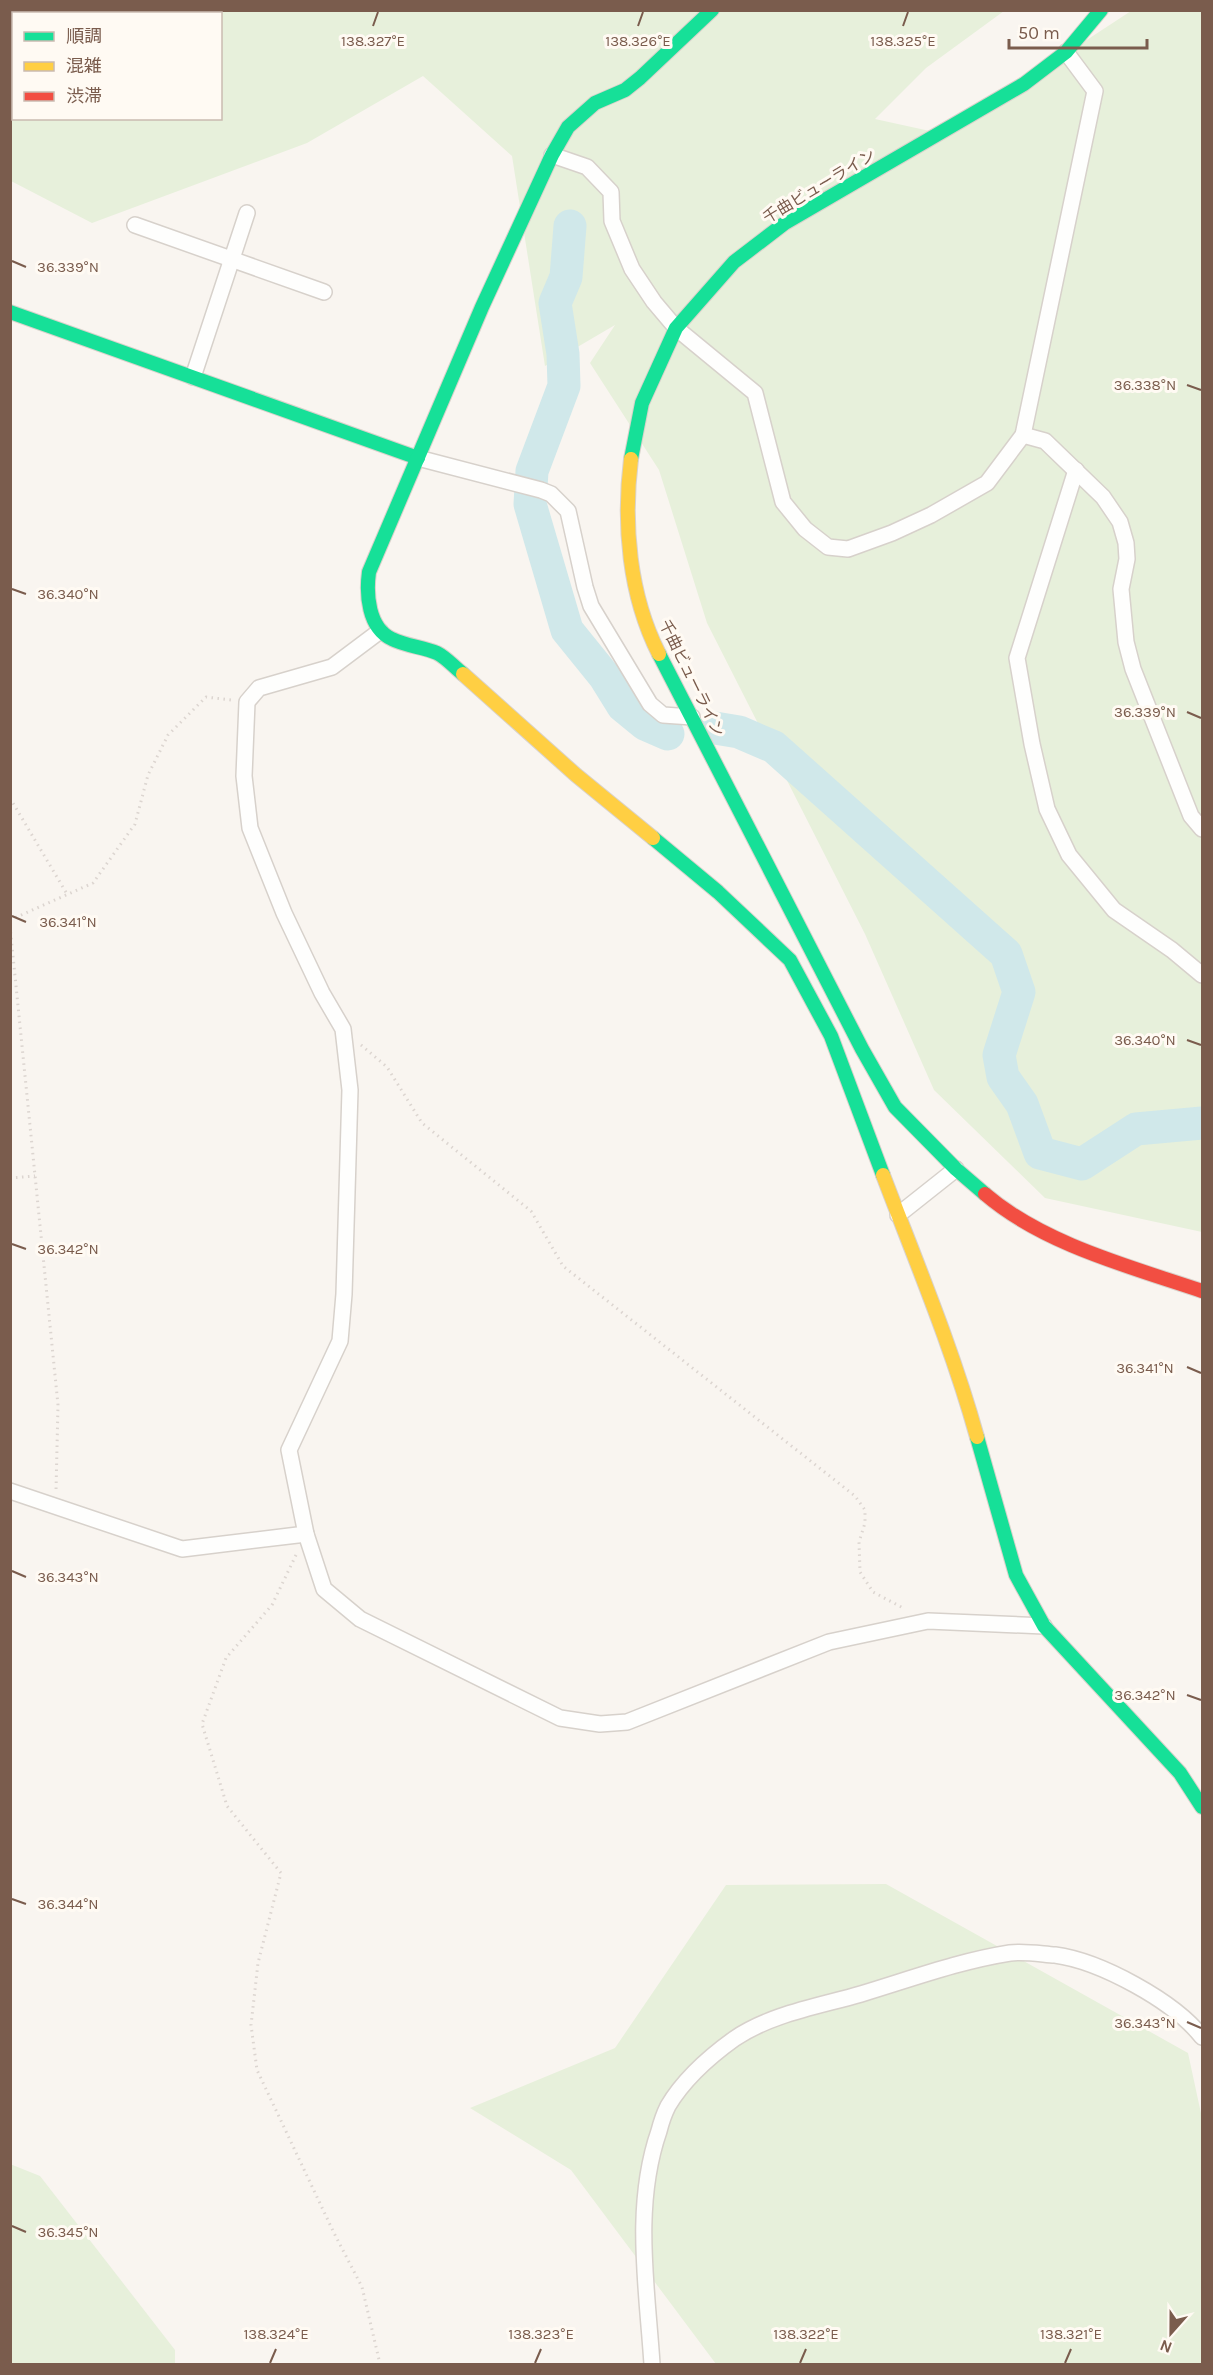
<svg xmlns="http://www.w3.org/2000/svg" width="1213" height="2375" font-family="Karla,'Noto Sans JP',sans-serif">
<rect width="100%" height="100%" fill="#f9f5f0"/>
<!-- green -->
<g fill="#e7f0db" fill-rule="evenodd">
<path d="M10,11H1004L926,68L875,119L939,133L978,111L1131,11H1202V1232L1045,1198L934,1090L865,934L707,623L659,470L590,363L615,325L545,366L512,156L423,76L307,143L92,223L11,181ZM14,14H220V118H14Z"/>
<path d="M886,1884L1188,2053L1202,2118V2364H716L571,2170L470,2108L615,2048L726,1885Z"/>
<path d="M10,2164L40,2176L175,2350V2364H11Z"/>
</g>
<g fill="none" stroke-linecap="round" stroke-linejoin="round">
<!-- river -->
<g stroke="#d0e8ea" stroke-width="33">
<path d="M570,226L566,277L555,303L563,354L564,386L532,471L530,504L567,630L605,677L623,706L645,724L668,734"/>
<path d="M715,728L739,732L774,747L1006,954L1019,992L999,1055L1003,1077L1022,1104L1040,1153L1082,1164L1136,1129L1202,1123"/>
</g>
<defs>
<g id="street">
<path d="M552,155L587,167L611,192L612,221L632,269L654,302L676,328L755,393L783,502L805,529L828,547L848,549L892,533L931,515L987,483L1023,435L1095,91L1066,52"/>
<path d="M135,225L324,292"/>
<path d="M193,377L247,213"/>
<path d="M1023,435L1045,441L1103,497L1120,522L1126,543L1127,559L1121,589L1126,642L1133,669L1191,816L1202,829"/>
<path d="M418,458L541,490L551,494L568,511L585,587L591,606L650,704L663,715L692,717"/>
<path d="M1076,470L1017,658L1032,744L1047,809L1069,855L1114,910L1172,950L1202,975"/>
<path d="M380,631L332,667L259,688L247,702L244,776L250,828L284,913L322,993L343,1029L350,1090L344,1294L340,1341L289,1450L306,1534L324,1589L360,1619L560,1718L600,1724L627,1722L829,1642L928,1621L1044,1626"/>
<path d="M898,1215L956,1169"/>
<path d="M10,1491L182,1549L306,1534"/>
<path d="M652,2364C647,2287 633,2206 659,2131C661,2123 664,2114 668,2106C684,2079 709,2057 734,2039C770,2014 820,2006 861,1994C911,1979 959,1961 1010,1953C1023,1951 1041,1954 1055,1955C1100,1961 1174,2001 1202,2037"/>
</g>
<g id="fast">
<path d="M10,312L418,458"/>
<path d="M631,459L642,403L676,328L734,262L785,223L1024,84L1066,52L1101,10"/>
<path d="M659,654L862,1049L895,1107L956,1169L985,1194"/>
<path d="M463,674C455,668 447,658 437,653C423,647 406,646 392,639C368,628 366,594 369,572L482,307L552,155L568,127L595,103L625,90L640,78L712,10"/>
<path d="M653,838L718,892L790,960L831,1036L883,1175"/>
<path d="M977,1437L1016,1575L1044,1626L1180,1773L1202,1807"/>
</g>
<g id="slow">
<path d="M631,459C623,524 629,595 659,654"/>
<path d="M463,674L576,775L653,838"/>
<path d="M883,1175C916,1262 952,1347 977,1437"/>
</g>
<path id="jam" d="M985,1194C1043,1244 1131,1267 1202,1291"/>
</defs>
<!-- street casing -->
<use href="#street" stroke="#d7d1cb" stroke-width="18"/>
<!-- fast casing -->
<use href="#fast" stroke="#d9d2cb" stroke-width="16"/>
<!-- slow casing -->
<use href="#slow" stroke="#d9d2cb" stroke-width="16"/>
<!-- jam casing -->
<use href="#jam" stroke="#d9d2cb" stroke-width="16"/>
<!-- path -->
<g stroke="#dcd5d0" stroke-width="3" stroke-dasharray="1.5 4.5" stroke-linecap="butt">
<path d="M10,798L67,894"/>
<path d="M10,920L93,883L135,824L148,775L168,735L206,697L231,700"/>
<path d="M10,926L58,1405L56,1491"/>
<path d="M361,1045L387,1067L422,1123L531,1211L563,1266L855,1496L865,1510V1523L859,1542L860,1572L873,1592L905,1609"/>
<path d="M10,1178L35,1176"/>
<path d="M296,1555L272,1605L226,1658L202,1724L227,1806L281,1873L258,1963L251,2025L257,2070L334,2233L362,2287L380,2364"/>
</g>
<!-- street -->
<use href="#street" stroke="#fefefd" stroke-width="15"/>
<!-- fast -->
<use href="#fast" stroke="#16e098" stroke-width="14"/>
<!-- slow -->
<use href="#slow" stroke="#ffcf43" stroke-width="14"/>
<!-- jam -->
<use href="#jam" stroke="#f24e42" stroke-width="14"/>
</g>
<!-- ticks -->
<path fill="none" stroke="#7a5c4d" stroke-width="2" d="M373,26L378,12M638,26L643,12M903,26L908,12M12,261L26,267M1187,385L1201,390M12,589L26,594M1187,712L1201,718M12,916L26,922M1187,1040L1201,1045M12,1244L26,1249M1187,1367L1201,1373M12,1571L26,1577M1187,1695L1201,1700M12,1899L26,1904M1187,2022L1201,2028M12,2226L26,2232M270,2363L276,2349M535,2363L541,2349M800,2363L806,2349M1065,2363L1071,2349"/>
<g text-anchor="middle" dominant-baseline="central" stroke-width="6" stroke-linejoin="round" paint-order="stroke">
<!-- street labels -->
<g font-size="16" fill="#7a5c4d" stroke="#fffaf3">
<text transform="translate(819 186) rotate(-31)">千曲ビューライン</text>
<text transform="translate(692 678) rotate(64)">千曲ビューライン</text>
</g>
</g>
<g font-size="15" text-anchor="middle" fill="#7a5c4d" stroke="#fffaf3" stroke-width="6" stroke-linejoin="round" paint-order="stroke">
<text x="638" y="46">138.326°E</text>
<text x="373" y="46">138.327°E</text>
<text x="903" y="46">138.325°E</text>
<text x="68" y="272">36.339°N</text>
<text x="1145" y="390">36.338°N</text>
<text x="68" y="599">36.340°N</text>
<text x="1145" y="717">36.339°N</text>
<text x="68" y="927">36.341°N</text>
<text x="1145" y="1045">36.340°N</text>
<text x="68" y="1254">36.342°N</text>
<text x="1145" y="1373">36.341°N</text>
<text x="68" y="1582">36.343°N</text>
<text x="1145" y="1700">36.342°N</text>
<text x="68" y="1909">36.344°N</text>
<text x="1145" y="2028">36.343°N</text>
<text x="68" y="2237">36.345°N</text>
<text x="276" y="2339">138.324°E</text>
<text x="541" y="2339">138.323°E</text>
<text x="806" y="2339">138.322°E</text>
<text x="1071" y="2339">138.321°E</text>
</g>
<!-- border -->
<rect width="1213" height="2375" fill="none" stroke="#7a5c4d" stroke-width="24"/>
<!-- legend -->
<rect x="12" y="12" width="210" height="108" fill="#fffaf3" stroke="#cabbb1" stroke-width="1.5"/>
<rect x="24" y="32" width="30" height="9" fill="#16e098" stroke="#cabbb1" stroke-width="1.5"/>
<text x="66" y="42" font-size="18" fill="#7a5c4d">順調</text>
<rect x="24" y="62" width="30" height="9" fill="#ffcf43" stroke="#cabbb1" stroke-width="1.5"/>
<text x="66" y="72" font-size="18" fill="#7a5c4d">混雑</text>
<rect x="24" y="92" width="30" height="9" fill="#f24e42" stroke="#cabbb1" stroke-width="1.5"/>
<text x="66" y="102" font-size="18" fill="#7a5c4d">渋滞</text>
<!-- north arrow -->
<g transform="translate(1171 2333) rotate(201)" stroke="#fffaf3" stroke-width="4.5" paint-order="stroke">
<path d="M0-4.5L10 22L0 15L-10 22Z" fill="#7a5c4d"/>
<text y="-9" font-size="16" font-weight="bold" text-anchor="middle" fill="#7a5c4d">N</text>
</g>
<!-- scale -->
<path d="M1009 39v9h138v-9" fill="none" stroke="#7a5c4d" stroke-width="3"/>
<text x="1018" y="39" font-size="18" fill="#7a5c4d" stroke="#fffaf3" stroke-width="4.5" paint-order="stroke">50 m</text>
</svg>
